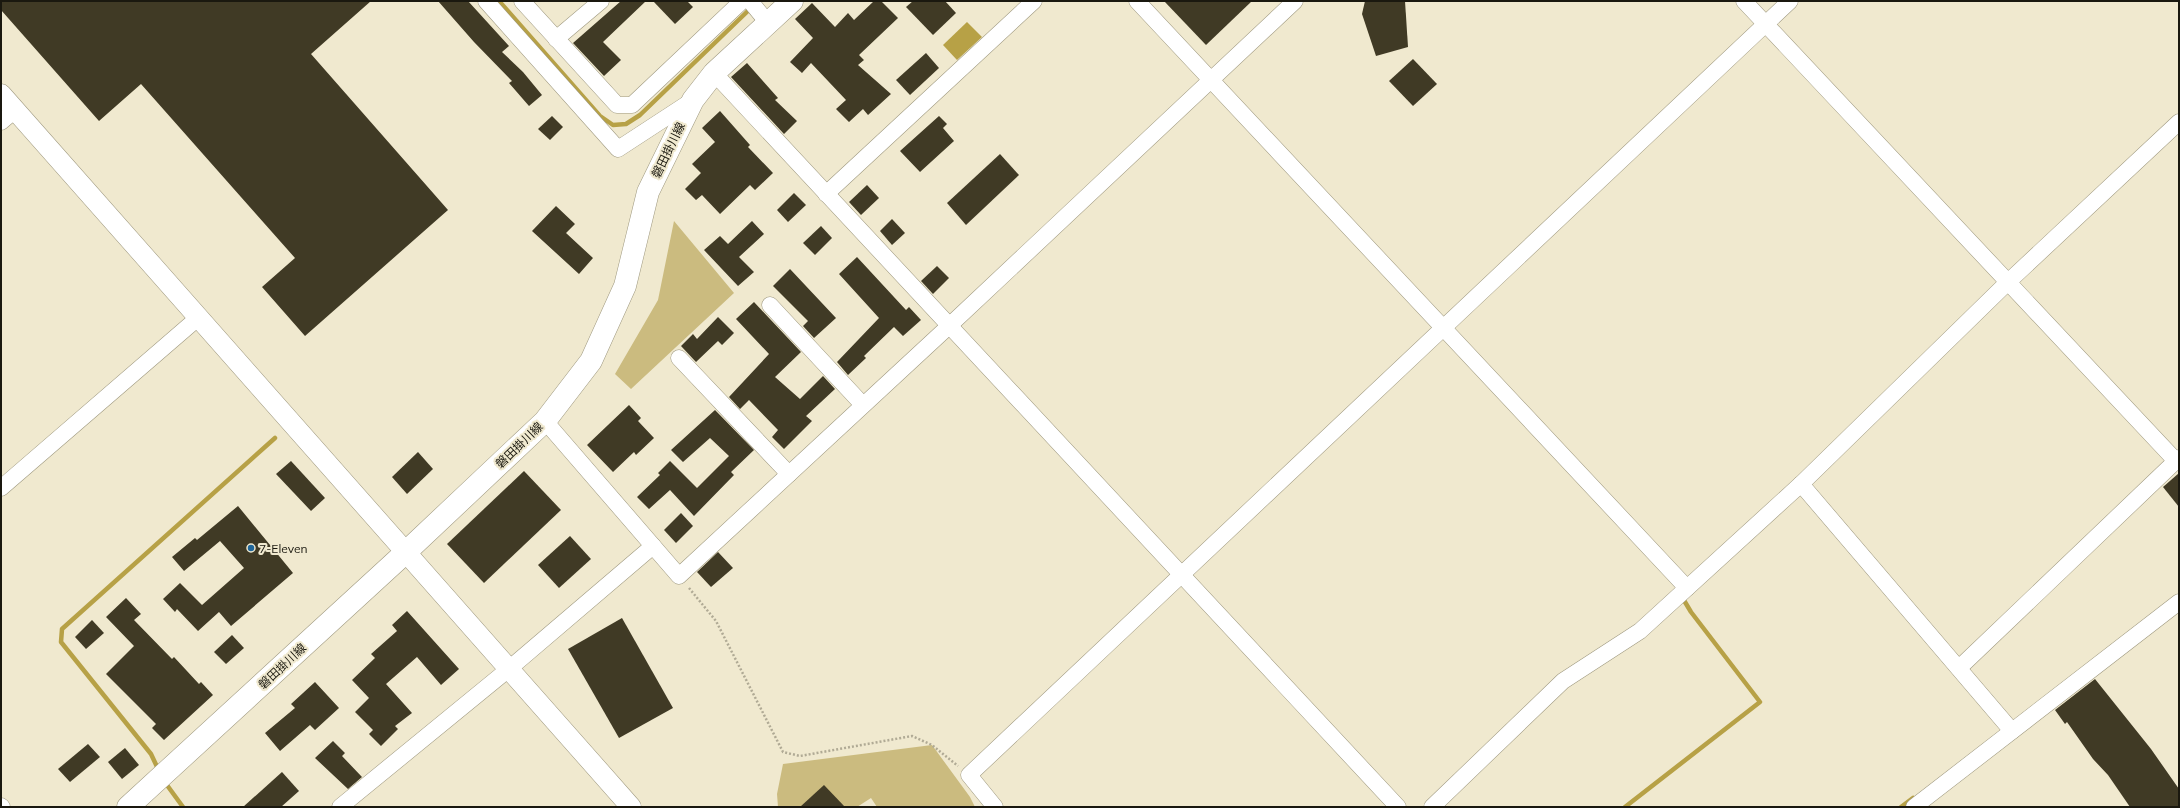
<svg xmlns="http://www.w3.org/2000/svg" width="2180" height="808" font-family="Mulish,'Noto Sans JP',sans-serif">
<rect width="100%" height="100%" fill="#f0e9cf"/>
<!-- green -->
<g fill="#cbbb7f">
<path d="M674,221L734,293L631,389L615,374L658,300Z"/>
<path d="M932,745L970,797L975,807H877L871,798L857,807H778L777,794L783,764Z"/>
</g>
<!-- water -->
<path fill="#b7a146" d="M967,22L982,37L957,60L943,45Z"/>
<g fill="none" stroke-linecap="round" stroke-linejoin="round">
<!-- stream -->
<g stroke="#b7a146" stroke-width="4.5">
<path d="M499,1L600,116L613,125L626,124L640,115L751,8"/>
<path d="M159,771L151,754L61,642L62,629L275,438"/>
<path d="M164,781L183,807"/>
<path d="M1625,807L1760,702L1691,612L1682,597"/>
<path d="M1901,807L1913,798"/>
</g>
</g>
<!-- building -->
<g fill="#403a25">
<path d="M1,1H371L311,54L448,210L305,336L262,287L295,258L141,84L99,121L1,10Z"/>
<path d="M438,1H468L509,46L502,52L523,72L542,95L529,106L509,83L512,81L474,42Z"/>
<path d="M621,1H646L603,42L621,60L604,76L573,43Z"/>
<path d="M653,1H687L693,7L675,24Z"/>
<path d="M874,1H881L898,18L859,55L864,60L858,65L891,94L868,115L863,109L849,122L836,109L846,100L811,63L802,73L790,62L813,38L795,19L812,3L835,27L848,13L854,20Z"/>
<path d="M913,1H945L956,13L933,35L906,7Z"/>
<path d="M1164,1H1252L1206,45Z"/>
<path d="M1365,1H1405L1408,47L1376,56L1362,14Z"/>
<path d="M926,53L939,68L910,95L896,80Z"/>
<path d="M1413,59L1437,84L1413,106L1389,81Z"/>
<path d="M747,63L778,98L775,100L797,121L784,134L731,77Z"/>
<path d="M720,111L750,145L748,147L773,173L755,190L750,185L720,214L702,195L696,200L685,189L701,173L692,164L715,142L702,128Z"/>
<path d="M552,116L563,127L550,140L538,129Z"/>
<path d="M939,116L947,124L943,128L954,141L920,172L900,151Z"/>
<path d="M1000,154L1019,175L966,225L947,203Z"/>
<path d="M867,185L879,198L861,215L849,202Z"/>
<path d="M794,193L806,205L788,222L777,210Z"/>
<path d="M556,206L575,224L566,233L593,258L579,274L532,231Z"/>
<path d="M892,219L905,233L892,245L880,231Z"/>
<path d="M752,221L764,234L739,257L754,272L738,286L704,250L720,236L728,244Z"/>
<path d="M821,226L832,238L815,255L803,243Z"/>
<path d="M857,257L906,310L909,307L921,320L903,336L894,327L864,356L866,358L848,375L837,362L879,318L839,274Z"/>
<path d="M937,266L949,278L933,294L921,281Z"/>
<path d="M790,269L836,318L814,338L803,326L808,321L773,286Z"/>
<path d="M754,302L801,352L775,377L800,399L823,376L835,389L806,416L812,421L784,449L772,437L778,430L749,400L740,409L729,397L769,354L736,319Z"/>
<path d="M718,317L734,333L722,345L718,341L696,362L681,346L693,334L697,339Z"/>
<path d="M629,405L641,418L638,421L654,438L636,455L634,452L613,472L587,445Z"/>
<path d="M715,410L754,450L731,472L734,475L694,516L670,490L649,509L637,497L660,475L658,473L670,461L697,488L729,456L710,438L683,462L671,450Z"/>
<path d="M418,452L433,469L407,494L392,477Z"/>
<path d="M291,461L325,498L311,511L276,474Z"/>
<path d="M524,471L561,510L484,583L447,544Z"/>
<path d="M2179,473V507L2163,487Z"/>
<path d="M238,506L293,573L231,626L219,612L198,631L177,609L175,612L163,599L180,583L202,605L244,568L220,541L184,571L172,557L195,538L197,540Z"/>
<path d="M681,513L693,526L676,543L664,530Z"/>
<path d="M570,536L591,559L559,588L538,565Z"/>
<path d="M718,552L733,568L711,587L697,572Z"/>
<path d="M126,598L141,614L134,620L172,659L174,657L199,684L201,682L213,695L164,740L152,728L156,724L106,674L134,646L106,617Z"/>
<path d="M407,611L459,669L441,685L417,657L386,684L412,713L395,726L398,729L381,746L369,734L373,730L355,712L369,698L352,680L375,658L371,654L397,631L392,625Z"/>
<path d="M622,618L673,708L619,738L568,649Z"/>
<path d="M92,620L104,633L86,649L75,637Z"/>
<path d="M232,635L244,648L226,664L214,652Z"/>
<path d="M2095,679L2151,749L2179,789V807H2130L2108,775L2093,759L2067,722L2065,724L2055,710Z"/>
<path d="M315,682L339,708L315,730L310,725L280,751L265,733L295,708L291,704Z"/>
<path d="M333,741L345,753L342,756L362,777L348,789L315,758Z"/>
<path d="M88,744L100,757L70,782L58,769Z"/>
<path d="M125,748L139,765L122,779L108,762Z"/>
<path d="M282,772L299,791L281,807H243Z"/>
<path d="M824,785L845,807H800Z"/>
</g>
<g fill="none" stroke-linecap="round" stroke-linejoin="round">
<defs>
<g id="minor">
<path d="M486,1L618,149L693,100"/>
<path d="M522,1L617,105H632L742,1"/>
<path d="M750,1L768,23"/>
<path d="M1137,1L1687,588"/>
<path d="M1744,1L2176,461"/>
<path d="M556,39L601,1"/>
<path d="M714,73L1398,807"/>
<path d="M1,122L15,110"/>
<path d="M826,194L1034,1"/>
<path d="M770,305L863,405"/>
<path d="M679,358L789,474"/>
<path d="M545,421L679,576L949,326L1295,1"/>
<path d="M1801,484L2012,731"/>
<path d="M1,488L199,317"/>
<path d="M1959,668L2179,458"/>
<path d="M1,806L2,807"/>
<path d="M340,807L510,668L653,546"/>
<path d="M995,807L969,775L1790,1"/>
<path d="M1432,807L1563,681L1640,631L1801,484L2008,282L2179,122"/>
<path d="M1914,807L2179,602"/>
</g>
<path id="tertiary" d="M1,94L631,807"/>
<path id="secondary" d="M128,807L406,552L545,421L591,361L625,286L648,192L693,100L714,73L792,1"/>
</defs>
<!-- minor casing -->
<use href="#minor" stroke="#9e987f" stroke-width="17"/>
<!-- tertiary casing -->
<use href="#tertiary" stroke="#9e987f" stroke-width="21"/>
<!-- secondary casing -->
<use href="#secondary" stroke="#9e987f" stroke-width="23"/>
<!-- path -->
<path stroke="#b0aa95" stroke-width="2.5" stroke-dasharray="2 2" stroke-linecap="butt" d="M689,588L716,621L783,752L800,756L912,736L932,745L958,766"/>
<!-- minor -->
<use href="#minor" stroke="#fff" stroke-width="16"/>
<!-- tertiary -->
<use href="#tertiary" stroke="#fff" stroke-width="20"/>
<!-- secondary -->
<use href="#secondary" stroke="#fff" stroke-width="22"/>
</g>
<!-- markers -->
<circle fill="#1f669a" stroke="#f0e9cf" stroke-width="1.5" cx="251" cy="548" r="4"/>
<g text-anchor="middle" dominant-baseline="central" stroke-width="4" stroke-linejoin="round" paint-order="stroke">
<!-- street labels -->
<g font-size="12" fill="#1a180f" stroke="#f0e9cf">
<text transform="translate(668 150) rotate(-64)">磐田掛川線</text>
<text transform="translate(519 445) rotate(-44)">磐田掛川線</text>
<text transform="translate(282 666) rotate(-43)">磐田掛川線</text>
</g>
<!-- poi labels -->
<g font-size="12" fill="#1a180f" stroke="#f0e9cf" text-anchor="start">
<text x="259" y="548">7-Eleven</text>
</g>
</g>
<!-- border -->
<rect width="2180" height="808" fill="none" stroke="#1a180f" stroke-width="4"/>
</svg>
